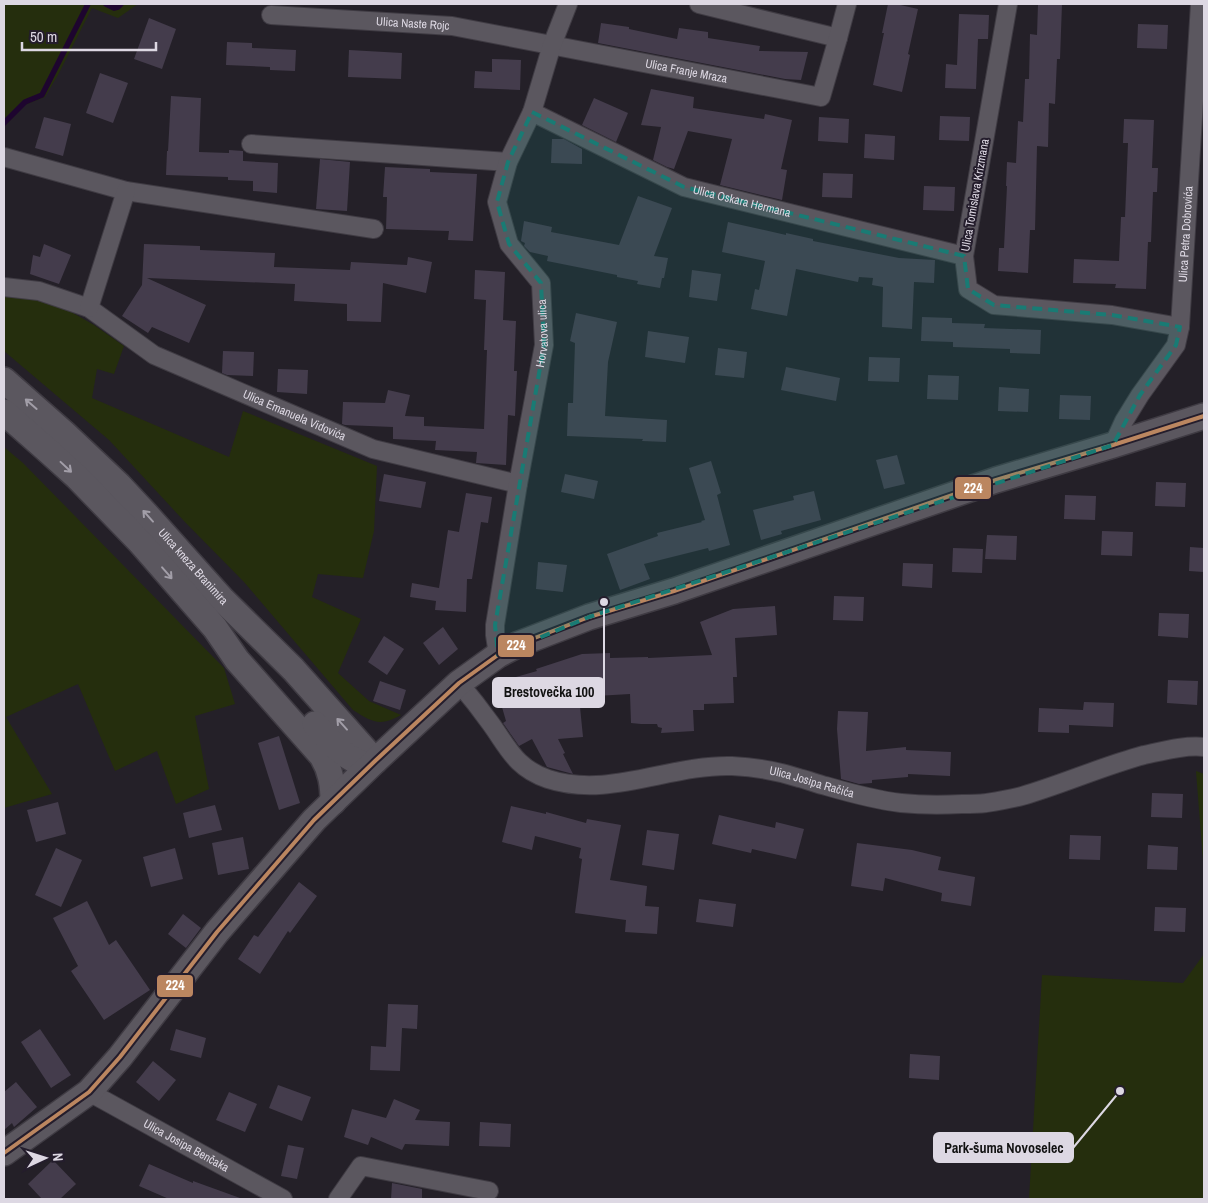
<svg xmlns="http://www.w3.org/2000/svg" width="1208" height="1203" font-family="'Archivo Narrow',sans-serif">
<rect width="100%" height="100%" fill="#242028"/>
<!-- green -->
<g fill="#252e0d">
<path d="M4,4H138L118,18L92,8L58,75L45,97L25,105L8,123L4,126Z"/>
<path d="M4,294L52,301L94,325L124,346L114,374L97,369L92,398L229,457L243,411L377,466L374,531L363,578L318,574L312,597L361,619L338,673L369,701L401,715C380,727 372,722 353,710L244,582L184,521L109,440L4,351Z"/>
<path d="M4,447L23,463L224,668L235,704L195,716L209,789L176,804L157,751L115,771L78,684L6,717L52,794L4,808Z"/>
<path d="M1196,771L1204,774V874Z"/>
<path d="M1204,954V1199H1029L1042,975L1183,983Z"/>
</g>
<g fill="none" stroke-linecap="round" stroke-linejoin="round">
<!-- stream -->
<g stroke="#1e052f" stroke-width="5.5">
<path d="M106,4L114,8L118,7L121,4"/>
<path d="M4,123L25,102L42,95L88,4"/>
</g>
</g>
<!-- building -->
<g fill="#443c4c">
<path d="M888,4H896L918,9L908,54L910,55L902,92L873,85L884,33H882Z"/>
<path d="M1038,4H1062L1060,59H1057L1055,104L1049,103L1048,147L1037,146L1035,230H1030L1028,273L998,271L999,248H1004L1007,186H1006L1007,162L1016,163L1018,121L1023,122L1025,79H1029L1030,34L1037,35Z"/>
<path d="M959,14L989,15L988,39H978L976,89L945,88L946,64L957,65Z"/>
<path d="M149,18L176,29L162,69L134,59Z"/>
<path d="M601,23L629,27V29L677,39L679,28L708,32V38L760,46L759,51L808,52L801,80L785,79L598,43Z"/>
<path d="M1138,24L1168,25L1167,49L1137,48Z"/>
<path d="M227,42L252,43V48L296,50L295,71L270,70V67L226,65Z"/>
<path d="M349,50L402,53L401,79L348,77Z"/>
<path d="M492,59L521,60L520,90L474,88L475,71L492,72Z"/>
<path d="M100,73L128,83L113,123L86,113Z"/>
<path d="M651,89L694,97L693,108L764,119L765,114L792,120L781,169L787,170L782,200L720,185L732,139L688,131L674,169L667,167L653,160L661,127L641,125Z"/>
<path d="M171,96L201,98L199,152L229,153V150L243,151V161L278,163L277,193L253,191V181L228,180V177L166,175L167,151H168Z"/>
<path d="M594,98L628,113L616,142L582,125Z"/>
<path d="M940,116L970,117L969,141L939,140Z"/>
<path d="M44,117L71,124L63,156L35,148Z"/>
<path d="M819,117L849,119L848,143L818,141Z"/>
<path d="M1124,119L1154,120L1152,168H1158L1157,192H1153L1151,242H1148L1146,289L1115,288L1116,284L1073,283L1074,259L1119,261L1121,217H1125L1128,143H1123Z"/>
<path d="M865,134L895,136L894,160L864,158Z"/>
<path d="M552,139H564L582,149V164L551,163Z"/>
<path d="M320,159L350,162L347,211L316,209Z"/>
<path d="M385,167L430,169V172L477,174L473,241L448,240L449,231L386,229L387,197H383Z"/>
<path d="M823,173L853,174L852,198L822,197Z"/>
<path d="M924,186L955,187L954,211L923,210Z"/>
<path d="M638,196L672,208L654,256L668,258L664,278H662L660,288L637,284L638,281L617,277V275L547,261L548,256L530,252L524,246L525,243L521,241L524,221L552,227L551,232L619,245Z"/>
<path d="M728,222L786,235V233L813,239V241L899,258L935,260L934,283L914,282L912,329L882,327L883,287L872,285L873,278L859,277L858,282L796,269L787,316L751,309L755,289L759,290L765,261L722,252Z"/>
<path d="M44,244L71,255L59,284L30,274L33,255L40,257Z"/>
<path d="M144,244L200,246V250L275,253L274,267L350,270L351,262L407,265L408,257L432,262L426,293L383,283L381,322L347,321V304L294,301L295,284L147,278L206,305L189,343L152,327L148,333L122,316L142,285Z"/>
<path d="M475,270L505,272L503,320L516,321L514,371H517L515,416L508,415L506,465L476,463L477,452L435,450L436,441L393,439V427L345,425L342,424L343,402L385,403L388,390L410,395L405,416L424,417V426L484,429L487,350H484L486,300L474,299Z"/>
<path d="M692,270L721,274L717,301L689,297Z"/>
<path d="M576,313L617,322L608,362L605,416L667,420L666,442L642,441L643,439L567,436L568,403H573L575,343L570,341Z"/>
<path d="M922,317L952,318V323L985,324L984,328L1041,330L1040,354L1010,353V349L953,347V342L921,341Z"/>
<path d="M648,331L689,337L685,363L645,357Z"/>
<path d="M718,348L747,352L744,378L715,375Z"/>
<path d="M223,351L254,352L253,376L227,375L222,373Z"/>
<path d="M869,357L900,358L899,382L868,381Z"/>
<path d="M786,367L840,378L836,401L781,390Z"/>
<path d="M278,369L308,370L307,394L277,392Z"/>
<path d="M928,375L959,376L958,400L927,399Z"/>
<path d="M999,387L1029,389L1028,412L998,411Z"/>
<path d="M1060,395L1091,396L1090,420L1059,419Z"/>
<path d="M897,455L905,484L884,489L876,460Z"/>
<path d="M711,461L721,493L717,495L730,545L709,551L708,548L644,564L650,579L620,590L607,554L658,536L657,533L702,522L701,521L705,520L689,468Z"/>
<path d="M384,474L426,482L421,508L379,501Z"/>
<path d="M565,474L598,481L594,499L561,492Z"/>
<path d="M1156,482L1186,483L1185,507L1155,506Z"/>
<path d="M814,491L821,520L781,531L782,534L761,540L753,510L794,500L793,496Z"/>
<path d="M466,493L492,497L488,523L481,522L472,579H467L466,612L435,610L436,601L410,597L412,583L439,588L448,530L459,532Z"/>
<path d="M1065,495L1096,496L1095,520L1064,519Z"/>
<path d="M1102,531L1133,532L1132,556L1101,555Z"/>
<path d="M987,535L1017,536L1016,560L985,559Z"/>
<path d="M1190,547L1204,548V572L1189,571Z"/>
<path d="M953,548L983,549L982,573L952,572Z"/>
<path d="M538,562L567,565L563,592L536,589Z"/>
<path d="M903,563L933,564L932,588L902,586Z"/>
<path d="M834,596L864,597L863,621L833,620Z"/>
<path d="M775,606L777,635L735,638L737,677H733L734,703L704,704V710H693L694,731L661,733L662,728L658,727L657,724H641L631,723L630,694L579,697L583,737L558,739L565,753L563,754L573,774L547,767L532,739L519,746L503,723L506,721L495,683L537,671L536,669L582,654L610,653V658L648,657V658L712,655L700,622L733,609Z"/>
<path d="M1159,613L1189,614L1188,638L1158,636Z"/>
<path d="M443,627L458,649L439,665L423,643Z"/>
<path d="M384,636L404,649L387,675L368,662Z"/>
<path d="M1168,680L1198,681L1197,705L1167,703Z"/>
<path d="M380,681L406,690L400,710L373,701Z"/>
<path d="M1084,702L1114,703L1113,727L1069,725V733L1038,732L1039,708L1083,710Z"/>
<path d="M838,711L868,712L866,751L906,747V750L951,752L950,776L908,774V777L872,780V783L859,784L841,779L837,729Z"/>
<path d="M279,736L300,803L279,810L258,743Z"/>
<path d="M1152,793L1183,794L1182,818L1151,817Z"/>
<path d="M58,802L66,834L36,842L27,810Z"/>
<path d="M215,805L222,830L189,838L183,813Z"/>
<path d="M511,806L546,814V812L586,823L587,819L621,825L610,880L647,886L645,906L659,907L657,934L625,932L626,920L575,913L582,859L579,858L581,848L535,836L532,850L502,842Z"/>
<path d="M719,815L775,828L776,822L804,829L796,859L752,849L751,853L712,844Z"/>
<path d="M647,830L679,834L674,870L642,865Z"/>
<path d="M1070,835L1101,836L1100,860L1069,859Z"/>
<path d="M243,837L249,869L218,875L212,843Z"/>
<path d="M857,843L912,850L941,857L938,870L975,877L971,906L941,901L942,893L885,878L883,891L851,886Z"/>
<path d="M1148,845L1178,847L1177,870L1147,869Z"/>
<path d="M56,848L82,860L61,907L35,895Z"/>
<path d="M175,848L183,879L151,887L143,857Z"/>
<path d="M299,882L317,896L290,933L288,931L260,974L238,959L254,935L258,937Z"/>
<path d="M699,899L736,904L733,927L696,922Z"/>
<path d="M87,901L109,945L116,940L150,990L104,1020L71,971L78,966L53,918Z"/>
<path d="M1155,907L1186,908L1185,932L1154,931Z"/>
<path d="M183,914L201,928L186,948L168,934Z"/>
<path d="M388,1004L418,1005L417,1029L402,1028L400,1071L370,1070L371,1046L386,1047Z"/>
<path d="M40,1029L71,1075L51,1088L21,1042Z"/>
<path d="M176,1029L206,1038L201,1058L170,1050Z"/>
<path d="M910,1054L940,1056L939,1080L909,1078Z"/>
<path d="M153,1061L176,1080L159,1101L136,1082Z"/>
<path d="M16,1082L37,1107L14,1127L12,1123L4,1130V1092Z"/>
<path d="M278,1085L311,1097L302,1121L269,1108Z"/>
<path d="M229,1092L257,1104L245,1132L216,1120Z"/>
<path d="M394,1099L420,1110L415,1120L450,1122L449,1146L405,1144L402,1150L371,1137L368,1145L344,1137L352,1109L386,1118Z"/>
<path d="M480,1122L511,1124L510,1147L479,1146Z"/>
<path d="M288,1145L304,1148L297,1179L281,1176Z"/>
<path d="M53,1160L76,1184L60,1199H42L28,1184Z"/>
<path d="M149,1164L193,1183V1181L240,1198V1199H169L139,1186Z"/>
<path d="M392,1183L422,1189V1199H391Z"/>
</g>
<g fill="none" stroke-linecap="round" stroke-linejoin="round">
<defs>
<g id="street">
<path d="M699,4L838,38"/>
<path d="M1008,4L964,256L968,289L994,305L1112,315L1180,327"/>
<path id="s1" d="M271,15L452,26L821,97L838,38L847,4"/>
<path id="s2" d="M532,112L684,187L964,256"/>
<path d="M251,144L508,162"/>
<path d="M4,157L126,191L374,229"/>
<path id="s3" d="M4,287L39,291L89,308L154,355L373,449L518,484"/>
<path d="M89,308L126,191"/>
<path id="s4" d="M1113,445L1124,421L1140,395L1176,345L1180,327L1200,4"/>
<path id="s5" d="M498,655L495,635V625L518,484L544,345L541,283L509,244L497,202L508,162L532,112L552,45L568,4"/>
<path id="s6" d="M459,683C470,696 481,710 491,724C509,749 516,768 548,779C609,799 670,764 732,766C754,767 778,771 799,778C808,780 817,784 826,786C850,793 876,800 901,803C921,805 942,805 962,804C970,804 978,804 986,803C998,801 1010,799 1022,796C1063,784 1103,766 1144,755C1163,751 1185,745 1204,747"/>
<path id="s7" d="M89,1092L283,1199"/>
<path d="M338,1199L361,1166L489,1191"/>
</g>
<g id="secondary">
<path id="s8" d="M4,380L64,433L119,485L146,514L223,600L293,669L375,761"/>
<path d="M4,412L46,449L77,477L140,542L215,628L237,660L322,756C331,771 333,785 333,802"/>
<path d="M315,724C332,743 344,759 369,766"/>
<path d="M4,1153L89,1092L120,1057L217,932L314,820L375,761L459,683L498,655L519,644L589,617L674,591L996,480L1113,445L1204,416"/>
</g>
</defs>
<!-- street casing -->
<use href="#street" stroke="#3f3b43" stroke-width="20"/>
<!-- secondary casing -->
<use href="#secondary" stroke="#3f3b43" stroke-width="28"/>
<!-- street -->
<use href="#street" stroke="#5b575f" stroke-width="18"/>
<!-- secondary -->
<use href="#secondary" stroke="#5b575f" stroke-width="25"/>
<defs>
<path id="bus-1" d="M4,1153L89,1092L120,1057L217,932L314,820L375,761L459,683L498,655L519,644L589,617L674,591L996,480L1113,445L1204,416"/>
</defs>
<!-- bus-1 casing -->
<use href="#bus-1" stroke="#241d2c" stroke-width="8"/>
<!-- bus-1 -->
<use href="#bus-1" stroke="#bb8660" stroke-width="4"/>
</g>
<!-- one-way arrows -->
<defs><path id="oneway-shaft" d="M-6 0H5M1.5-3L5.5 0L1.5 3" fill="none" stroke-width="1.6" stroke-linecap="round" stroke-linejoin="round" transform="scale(1.25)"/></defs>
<g stroke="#a29ea8">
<use href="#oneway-shaft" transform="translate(31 404) rotate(-139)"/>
<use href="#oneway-shaft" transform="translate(66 467) rotate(43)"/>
<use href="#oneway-shaft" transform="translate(148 516) rotate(-132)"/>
<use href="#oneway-shaft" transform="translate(167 573) rotate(49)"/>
<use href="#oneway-shaft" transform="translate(342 724) rotate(-132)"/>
</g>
<!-- marked area -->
<path fill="#197b74" fill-opacity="0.2" stroke="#197b74" stroke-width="4" stroke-dasharray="10 6" stroke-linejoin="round" d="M532,112L684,187L964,256L968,289L994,305L1112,315L1180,327L1176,345L1140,395L1113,445L589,617L498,655L495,625L544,345L541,283L509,244L497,202L508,162Z"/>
<g text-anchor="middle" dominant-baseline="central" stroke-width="4" stroke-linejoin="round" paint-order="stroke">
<!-- street labels -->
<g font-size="12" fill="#ddd8e3" stroke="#241d2c">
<text stroke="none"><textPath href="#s1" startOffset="142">Ulica Naste Rojc</textPath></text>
<text stroke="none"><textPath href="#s1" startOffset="420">Ulica Franje Mraza</textPath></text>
<text transform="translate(975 195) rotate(-80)">Ulica Tomislava Krizmana</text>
<text stroke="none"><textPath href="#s2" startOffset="229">Ulica Oskara Hermana</textPath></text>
<text stroke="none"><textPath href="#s4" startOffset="230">Ulica Petra Dobrovića</textPath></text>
<text stroke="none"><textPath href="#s5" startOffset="326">Horvatova ulica</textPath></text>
<text stroke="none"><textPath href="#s3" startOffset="321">Ulica Emanuela Vidovića</textPath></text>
<text stroke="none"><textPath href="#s8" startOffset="266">Ulica kneza Branimira</textPath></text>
<text stroke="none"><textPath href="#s6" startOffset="401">Ulica Josipa Račića</textPath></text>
<text stroke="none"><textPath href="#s7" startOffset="111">Ulica Josipa Benčaka</textPath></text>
</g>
</g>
<!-- callouts -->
<path fill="none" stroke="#ddd8e3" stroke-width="2" d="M604 602L604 692M1120 1091L1073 1148"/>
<g fill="#ddd8e3" stroke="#241d2c" stroke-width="2">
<circle cx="604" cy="602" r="5"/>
<circle cx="1120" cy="1091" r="5"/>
</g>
<g fill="#ddd8e3" stroke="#ddd8e3" stroke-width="2">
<rect x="493" y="678" width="111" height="29" rx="5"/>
<rect x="934" y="1133" width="139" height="29" rx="5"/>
</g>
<g font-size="14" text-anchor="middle" font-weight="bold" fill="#111">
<text x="549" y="697">Brestovečka 100</text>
<text x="1004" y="1153">Park-šuma Novoselec</text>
</g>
<g stroke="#241d2c" stroke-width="2">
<rect x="954" y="476" width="38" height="24" rx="5" fill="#bb8660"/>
<rect x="497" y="634" width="38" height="24" rx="5" fill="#bb8660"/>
<rect x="156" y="974" width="38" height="24" rx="5" fill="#bb8660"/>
</g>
<g font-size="14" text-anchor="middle" font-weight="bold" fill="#fff">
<text x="973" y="493">224</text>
<text x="516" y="650">224</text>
<text x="175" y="990">224</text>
</g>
<!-- border -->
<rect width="1208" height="1203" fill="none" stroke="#ddd8e3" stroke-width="10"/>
<!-- north arrow -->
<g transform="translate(45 1158) rotate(86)" stroke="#241d2c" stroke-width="4" paint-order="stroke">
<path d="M0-4L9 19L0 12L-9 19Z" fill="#ddd8e3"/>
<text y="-8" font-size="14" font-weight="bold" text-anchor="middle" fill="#ddd8e3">N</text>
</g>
<!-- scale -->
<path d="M22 42v8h134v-8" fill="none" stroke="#ddd8e3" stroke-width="2.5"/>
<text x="30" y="42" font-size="15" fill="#ddd8e3" stroke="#241d2c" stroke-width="4" paint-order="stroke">50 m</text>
</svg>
